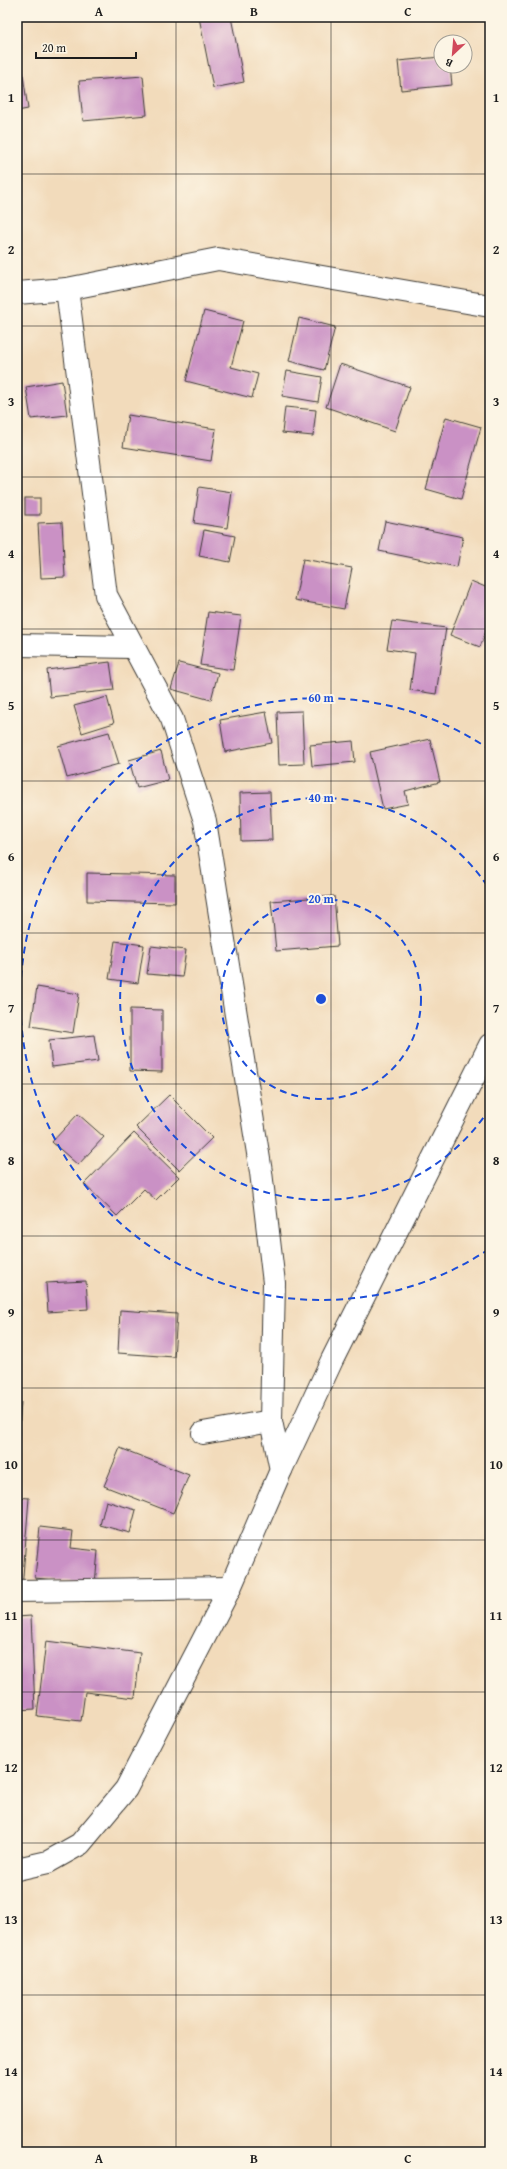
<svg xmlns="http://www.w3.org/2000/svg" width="507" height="2169" font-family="'Gentium Book Plus',serif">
<rect width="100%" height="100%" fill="#fcf5e5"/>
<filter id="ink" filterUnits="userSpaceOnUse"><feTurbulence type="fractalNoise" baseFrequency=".025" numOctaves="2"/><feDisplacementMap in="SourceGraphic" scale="8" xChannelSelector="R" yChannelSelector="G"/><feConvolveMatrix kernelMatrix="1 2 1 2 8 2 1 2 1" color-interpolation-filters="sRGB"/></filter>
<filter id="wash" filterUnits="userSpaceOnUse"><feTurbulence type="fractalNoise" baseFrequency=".012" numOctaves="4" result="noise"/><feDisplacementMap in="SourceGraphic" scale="16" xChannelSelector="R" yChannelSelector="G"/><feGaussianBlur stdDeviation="0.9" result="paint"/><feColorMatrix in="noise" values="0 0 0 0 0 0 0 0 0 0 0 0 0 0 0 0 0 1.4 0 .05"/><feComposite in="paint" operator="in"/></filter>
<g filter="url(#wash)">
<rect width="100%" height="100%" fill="#f2dbbb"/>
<g id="blocks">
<!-- building -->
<g fill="#ca91c5">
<path d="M199,17H231L244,82L213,88Z"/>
<path d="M17,34L28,109L17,111Z"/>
<path d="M441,57V66H450L452,85L401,90L398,61Z"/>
<path d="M143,76L147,115L83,121L79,81Z"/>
<path d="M204,311L243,321L231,367L258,374L252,398L186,381Z"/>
<path d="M299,318L335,327L324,370L289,361Z"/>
<path d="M340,364L410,387L395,431L326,407Z"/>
<path d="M287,371L322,377L318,402L282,396Z"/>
<path d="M62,381L67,415L31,419L26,387Z"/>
<path d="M285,407L316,410L313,436L282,433Z"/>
<path d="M128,415L216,429L211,461L123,447Z"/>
<path d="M446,417L481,427L461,499L426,489Z"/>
<path d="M199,487L232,492L227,528L194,523Z"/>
<rect x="25" y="498" width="15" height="17"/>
<path d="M385,521L463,537L457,567L379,551Z"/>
<path d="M62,522L65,577L41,578L38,523Z"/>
<path d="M204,530L235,536L230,562L199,556Z"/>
<path d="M303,559L352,568L344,609L295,600Z"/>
<path d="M471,581L490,589V621L480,647L450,635Z"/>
<path d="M208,612L241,616L233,670L200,665Z"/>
<path d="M392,621L446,628L436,694L410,690L415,653L387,649Z"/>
<path d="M110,662L114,690L50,697L47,670Z"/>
<path d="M179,663L218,673L211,700L171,689Z"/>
<path d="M107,697L114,723L82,733L74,706Z"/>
<path d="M302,711L304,764L279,765L277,712Z"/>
<path d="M266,712L272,743L225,752L220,720Z"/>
<path d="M109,732L119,764L67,778L58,746Z"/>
<path d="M430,739L440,782L405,791L408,804L383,809L370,752Z"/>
<path d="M353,741L355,762L312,766L310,745Z"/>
<path d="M161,751L168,780L137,788L129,760Z"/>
<path d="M270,792L272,840L241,841L240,793Z"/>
<path d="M87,873L175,875V903L87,901Z"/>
<path d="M334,896L338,946L276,951L271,901Z"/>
<path d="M115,941L144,945L138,983L109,979Z"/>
<path d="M151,946L186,950L182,977L147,974Z"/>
<path d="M37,987L79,994L73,1033L31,1026Z"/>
<path d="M130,1009L162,1010V1072L130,1071Z"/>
<path d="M94,1035L98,1061L52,1067L49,1040Z"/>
<path d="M169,1095L212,1138L179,1170L136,1127Z"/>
<path d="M78,1114L104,1137L78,1165L52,1142Z"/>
<path d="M134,1133L179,1177L156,1200L144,1189L117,1216L84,1184Z"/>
<path d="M86,1281L88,1309L48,1312L46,1283Z"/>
<path d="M120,1310L177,1314L174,1357L118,1353Z"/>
<path d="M17,1402H21L18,1446H17Z"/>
<path d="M120,1448L189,1475L173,1513L104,1486Z"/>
<path d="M17,1497L29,1498L22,1589L17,1588Z"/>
<path d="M106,1501L136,1510L130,1533L100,1525Z"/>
<path d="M40,1527L73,1531L71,1548L98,1551L95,1584L35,1578Z"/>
<path d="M31,1616L35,1709L17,1710V1617Z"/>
<path d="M46,1641L140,1653L135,1698L85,1692L81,1721L37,1716Z"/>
</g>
</g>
</g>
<g filter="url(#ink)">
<use href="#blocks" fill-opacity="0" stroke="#3c3934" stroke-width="1"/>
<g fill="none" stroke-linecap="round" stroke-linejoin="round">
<defs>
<g id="minor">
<path d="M67,289L106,595L172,719L205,821L261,1172L274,1283L271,1421L281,1470"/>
<path d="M17,293L67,289L218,259L490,306"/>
<path d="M17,645L133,647"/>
<path d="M203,1433L271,1421"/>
<path d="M17,1591L230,1588"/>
<path d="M17,1869L48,1862L80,1844L126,1789L230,1588L281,1470L332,1360L490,1045"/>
</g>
</defs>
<!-- minor casing -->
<use href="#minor" stroke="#3c3934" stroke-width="24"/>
<!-- minor -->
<use href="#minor" stroke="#fff" stroke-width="22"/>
</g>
</g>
<!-- grid -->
<path fill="none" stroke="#1c1c1c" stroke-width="1" stroke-opacity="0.55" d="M176,17V2152M331,17V2152M17,174H490M17,326H490M17,477H490M17,629H490M17,781H490M17,933H490M17,1084H490M17,1236H490M17,1388H490M17,1540H490M17,1692H490M17,1843H490M17,1995H490"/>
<!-- distance rings -->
<g fill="none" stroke="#1d4ed8" stroke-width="2" stroke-dasharray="7 5">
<circle cx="321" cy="999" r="100"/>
<path d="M490 1108A201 201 0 1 1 490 890"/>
<path d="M489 1249A301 301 0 1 1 489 749"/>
</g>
<circle cx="321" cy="999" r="6" fill="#1d4ed8" stroke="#fcf5e5" stroke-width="2"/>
<g font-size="12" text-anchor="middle" font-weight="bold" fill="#1d4ed8" stroke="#fcf5e5" stroke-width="4" stroke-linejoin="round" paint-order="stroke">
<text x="321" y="702">60 m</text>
<text x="321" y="802">40 m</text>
<text x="321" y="903">20 m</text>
</g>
<!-- margin -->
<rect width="507" height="2169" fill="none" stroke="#fcf5e5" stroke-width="44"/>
<!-- north arrow -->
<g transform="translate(453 54) rotate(206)"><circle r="19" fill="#fcf5e5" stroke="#a29e95"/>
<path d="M0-3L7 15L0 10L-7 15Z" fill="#d1495b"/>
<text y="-6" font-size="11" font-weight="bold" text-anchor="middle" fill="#1c1c1c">B</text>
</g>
<!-- scale -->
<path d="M36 52v6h100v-6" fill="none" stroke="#1c1c1c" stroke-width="2"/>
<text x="42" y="52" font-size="12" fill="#1c1c1c" stroke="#fcf5e5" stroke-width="3" paint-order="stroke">20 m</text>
<rect x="22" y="22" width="463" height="2125" fill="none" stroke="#1c1c1c" stroke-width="1.5"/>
<g font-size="13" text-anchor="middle" font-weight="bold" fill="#1c1c1c">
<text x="99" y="16">A</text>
<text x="254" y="16">B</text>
<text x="408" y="16">C</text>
<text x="11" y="102">1</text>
<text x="496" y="102">1</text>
<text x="11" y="254">2</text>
<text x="496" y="254">2</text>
<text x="11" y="406">3</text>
<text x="496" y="406">3</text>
<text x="11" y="558">4</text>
<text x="496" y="558">4</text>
<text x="11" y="710">5</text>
<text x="496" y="710">5</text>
<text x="11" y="861">6</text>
<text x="496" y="861">6</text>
<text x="11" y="1013">7</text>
<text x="496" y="1013">7</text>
<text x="11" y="1165">8</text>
<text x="496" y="1165">8</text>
<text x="11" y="1317">9</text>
<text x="496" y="1317">9</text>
<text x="11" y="1469">10</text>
<text x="496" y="1469">10</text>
<text x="11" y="1620">11</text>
<text x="496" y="1620">11</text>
<text x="11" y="1772">12</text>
<text x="496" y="1772">12</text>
<text x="11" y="1924">13</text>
<text x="496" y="1924">13</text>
<text x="11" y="2076">14</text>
<text x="496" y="2076">14</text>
<text x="99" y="2163">A</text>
<text x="254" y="2163">B</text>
<text x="408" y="2163">C</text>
</g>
</svg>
